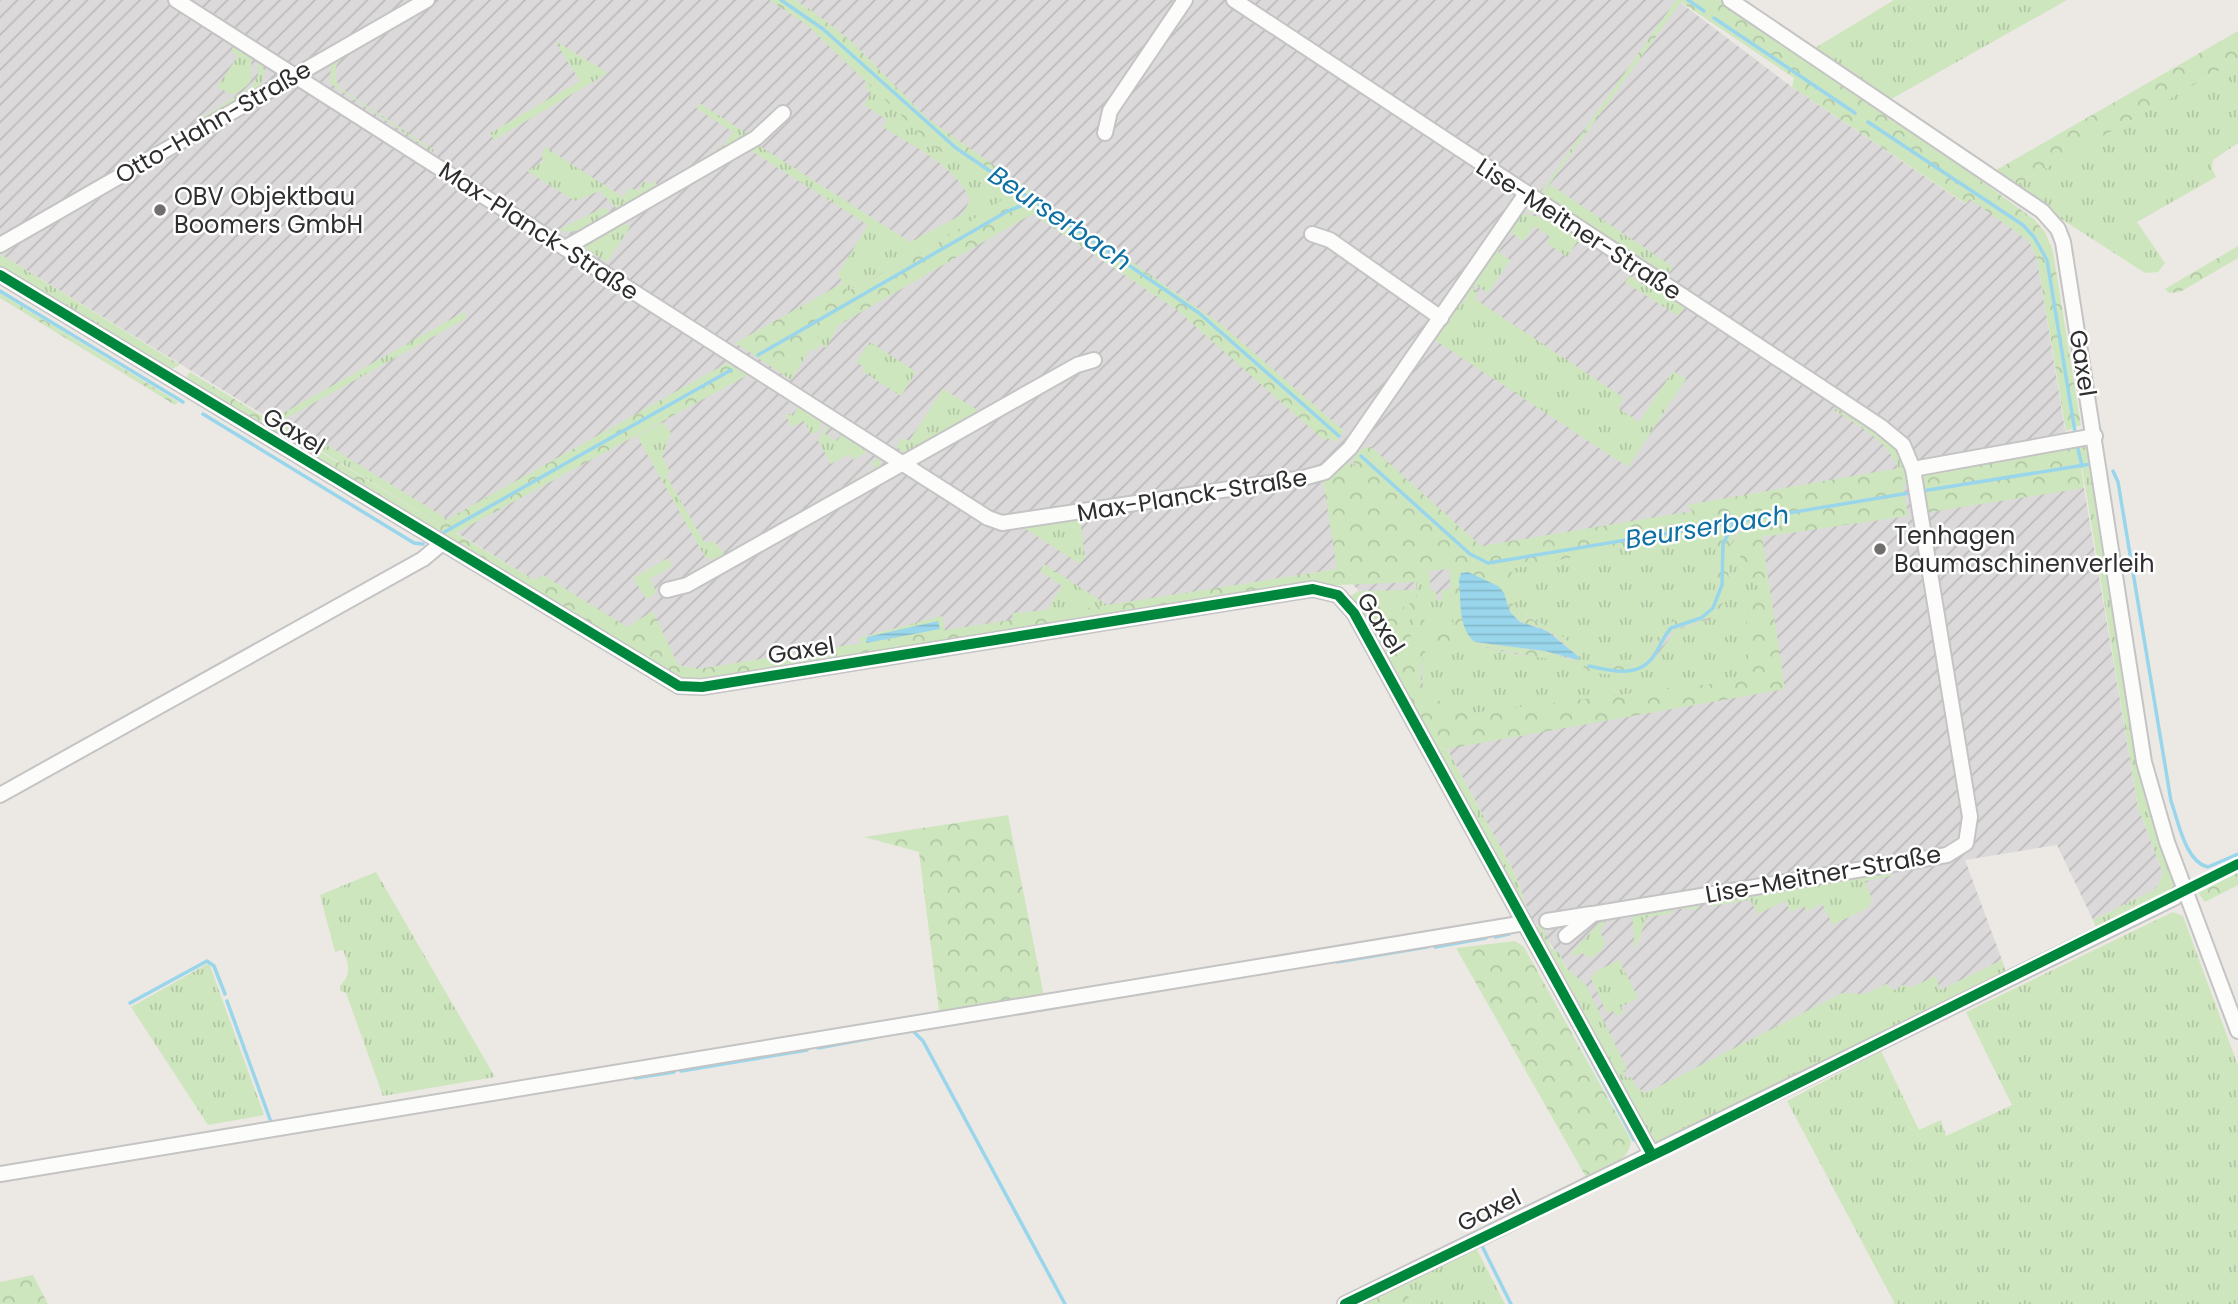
<svg xmlns="http://www.w3.org/2000/svg" width="2238" height="1304" font-family="Poppins,sans-serif">
<defs>
<pattern id="industrial-furrows" width="10" height="10" patternUnits="userSpaceOnUse" patternTransform="scale(1.75)"><rect width="10" height="10" fill="#dcd9db"/><path d="M-1 1l2-2M0 10L10 0M9 11l2-2" fill="none" stroke="#bdbbbc"/></pattern>
<pattern id="grass-tufts" width="24" height="20" patternUnits="userSpaceOnUse" patternTransform="scale(1.75)"><rect width="24" height="20" fill="#cee6be"/><path d="M3 7l-1-3M5 7V3M7 7l1-3M15 17l-1-3M17 17v-4M19 17l1-3" fill="none" stroke="#b1c6a4"/></pattern>
<pattern id="forest-crowns" width="20" height="18" patternUnits="userSpaceOnUse" patternTransform="scale(1.75)"><rect width="20" height="18" fill="#cee6be"/><path d="M2 6a3 3 0 1 1 6 0M12 15a3 3 0 1 1 6 0" fill="none" stroke="#b1c6a4"/></pattern>
<pattern id="water-rules" width="6" height="5" patternUnits="userSpaceOnUse" patternTransform="scale(1.75)"><rect width="6" height="5" fill="#99d6ec"/><path d="M0 2.5h6" fill="none" stroke="#84b8cb"/></pattern>
</defs>
<rect width="100%" height="100%" fill="#ece8e4"/>
<!-- industrial -->
<path fill="url(#industrial-furrows)" d="M0,0H1677L1792,87L1965,204L1970,198L2029,241L2037,258L2066,436L2084,488L2138,807L2163,873L2157,888L2093,920L2057,845L1965,860L2002,960L1661,1128L1652,1125L1564,963L1530,916L1515,874L1447,749L1433,744L1366,598L1338,569L862,645L697,669L678,665L627,628L543,576L534,580L0,254Z"/>
<!-- grass -->
<g fill="url(#grass-tufts)">
<path d="M1894,0H2067L1886,102L1810,51Z"/>
<path d="M409,17L410,20L340,60C332,69 335,79 340,88L434,150L433,152L330,83L331,60Z"/>
<path d="M555,41L608,73L494,140L490,133L580,81Z"/>
<path d="M233,47L252,59C248,83 260,78 233,95L217,87L238,56L231,51Z"/>
<path d="M257,59L265,71L260,87L199,122L198,120L252,86L258,75Z"/>
<path d="M2238,60V143L2213,160L2212,168L2216,177L2137,222L2165,263L2158,272L2145,273L2012,187Z"/>
<path d="M869,83L933,146L1007,197L935,245L847,291L838,274L868,225L750,150L758,145L910,242L963,214L970,199C956,166 911,145 883,127L887,120L864,105L871,93L864,85Z"/>
<path d="M699,103L748,134L682,171L724,145L733,132L696,108Z"/>
<path d="M545,147L623,197L629,188L638,191L644,181L651,185L654,180L657,185L617,209L600,191L575,201L527,171L544,161L541,155Z"/>
<path d="M1551,185L1673,267L1668,275L1560,205L1540,197Z"/>
<path d="M605,207L610,213C594,222 577,237 558,230Z"/>
<path d="M1530,210L1546,214L1589,241L1590,247L1577,242L1567,257L1547,243L1550,237L1535,226L1523,241L1509,231L1522,214L1542,217L1556,226L1558,224L1539,212H1526Z"/>
<path d="M623,222L630,227L607,262L583,247Z"/>
<path d="M1498,246H1502L1498,252L1510,260L1488,293L1475,285L1473,289L1478,293L1475,299L1624,398L1618,408L1639,422L1673,371L1686,379L1628,467L1433,339L1458,303L1462,304L1467,297L1463,295Z"/>
<path d="M0,254L180,365L170,370L0,271Z"/>
<path d="M1630,276L1642,284L1649,281L1685,307L1678,316L1625,282Z"/>
<path d="M464,312L467,318L285,419L447,519L439,524L271,420Z"/>
<path d="M839,325L826,348L821,344L816,351L811,348L791,380L769,365Z"/>
<path d="M870,342L916,372L901,396L862,371L864,367L856,362Z"/>
<path d="M943,389L979,411L976,416L907,454L896,447L902,438L909,441Z"/>
<path d="M799,404L822,418L819,431L811,434L804,421L792,427L786,416L788,413L793,416Z"/>
<path d="M1831,408L1852,413L1898,448L1909,485H1903C1896,444 1864,429 1831,408Z"/>
<path d="M663,422L671,433L662,456L670,472L666,475L704,542H715L724,554L758,535L757,541L722,561L705,557L637,436Z"/>
<path d="M825,440L838,446L844,442L853,448L828,459L821,445Z"/>
<path d="M2078,443L2088,446L2109,574L2177,882L2172,893L2098,933L2093,920L2157,888L2163,873L2138,807Z"/>
<path d="M881,458L878,471L772,533L766,531L875,468L872,461Z"/>
<path d="M1080,519L1085,557L1080,564L1024,528Z"/>
<path d="M1740,529L1747,539L1759,589L1746,619L1749,651L1746,676L1734,681L1471,713C1433,702 1414,695 1425,652L1409,637L1402,600L1367,610L1365,623L1350,602L1352,595L1358,591L1410,590L1409,599L1428,645H1476L1514,654L1576,661L1580,654C1570,645 1561,634 1550,628C1520,611 1517,621 1505,584L1515,568L1717,531L1715,591L1707,604L1672,622L1655,640L1646,659L1637,665L1621,666L1586,661L1583,668L1625,675L1650,665L1676,630L1709,620L1729,577L1727,553Z"/>
<path d="M668,558L672,566L650,579L657,593L646,599L633,578Z"/>
<path d="M1044,564L1109,606L1013,621L1012,613L1047,610L1062,586L1040,571Z"/>
<path d="M1429,571L1431,591H1436L1437,601L1442,600V590L1451,589L1454,628L1433,630L1418,613L1416,582Z"/>
<path d="M942,616L945,632L862,645L858,638Z"/>
<path d="M1432,747L1447,749L1515,874L1530,916H1525Z"/>
<path d="M1893,871L1891,876L1865,881L1872,899L1868,908L1833,925L1822,904L1807,911L1804,906L1791,912L1785,901L1758,914L1750,900L1712,906L1708,903L1709,901Z"/>
<path d="M376,872L495,1077L383,1096L346,993L341,991L340,986C352,973 349,965 343,950L335,952L320,895Z"/>
<path d="M1699,903L1698,909H1673V913L1647,917L1635,951L1632,913Z"/>
<path d="M2173,912L2183,916L2238,1066V1304H1895L1787,1101L1881,1051L1919,1130L1941,1120L1946,1136L2012,1105L1966,1012Z"/>
<path d="M1620,915V918L1606,921L1600,932L1605,942L1602,950L1591,958L1581,953L1573,956L1571,953L1604,918Z"/>
<path d="M1542,925L1551,948L1560,954L1566,968L1586,985L1627,1069L1623,1071L1627,1079L1631,1077L1637,1088L1646,1093L1842,993L1864,994L1886,984L1894,990L1902,985L1911,987L1936,976L1940,990L2002,960L2008,977L1658,1146L1650,1143L1534,927Z"/>
<path d="M1619,960L1638,998L1621,1007L1624,1013L1619,1016L1612,1011L1607,1013L1591,978L1595,972Z"/>
<path d="M209,963L264,1115L208,1125L131,1007Z"/>
<path d="M1476,1248L1505,1304H1412L1403,1285Z"/>
</g>
<!-- forest -->
<g fill="url(#forest-crowns)">
<path d="M769,0H795L811,10L851,41L928,119L1222,325L1344,431L1335,442L1327,438L1324,440L1176,309L1032,214L769,365L735,343L843,283L848,291L935,245L1006,197L933,146L806,24Z"/>
<path d="M1676,0H1720L1874,103L2035,220L2046,234L2053,252L2081,425L2066,431L2037,258L2029,241L1970,199L1966,204L1792,87L1794,78L1681,2L1540,197V193Z"/>
<path d="M2238,31V60L2012,187L1991,173Z"/>
<path d="M2238,246V258L2180,292L2169,293L2165,289Z"/>
<path d="M0,293L178,402L175,405L0,298Z"/>
<path d="M727,363L748,375L456,533L534,580L543,575L627,627L653,611L678,665L697,669L1337,569L1323,480L1346,460L1356,467L1352,459L1363,448L1371,447L1481,546L1693,511L1686,505L1900,468L1908,516L1762,537L1785,689L1447,749L1432,747L1365,623L1367,610L1377,593L1395,594C1415,612 1396,632 1426,652C1424,658 1419,668 1420,674C1422,699 1451,707 1471,713L1734,681L1746,676L1749,651L1746,619L1759,589L1740,557L1747,539L1740,529C1718,552 1737,580 1722,605C1710,625 1693,621 1676,630C1648,646 1665,678 1615,675C1605,674 1592,674 1583,668L1586,661L1621,666L1637,665L1646,659L1663,627L1707,603L1715,591L1716,531L1515,568L1505,584C1517,621 1520,612 1550,628C1562,634 1571,644 1580,654L1579,657C1568,649 1559,637 1548,631C1531,622 1513,627 1508,604L1481,643L1545,651L1576,661L1569,663L1476,645H1428C1415,630 1407,610 1410,590L1416,589L1418,613L1433,630L1454,628L1449,569L1429,571L1416,582L1315,586L689,685L185,379L190,372L439,524Z"/>
<path d="M2078,443L2084,488L1925,513L1920,474Z"/>
<path d="M1008,815L1044,996L939,1011L919,852L864,837Z"/>
<path d="M2238,872V885L2205,902L2198,893Z"/>
<path d="M1515,941L1524,947L1631,1140C1630,1163 1604,1168 1586,1177L1456,948Z"/>
<path d="M33,1275L48,1304H0V1282Z"/>
<path d="M1403,1285L1412,1304H1366Z"/>
</g>
<!-- garden -->
<path fill="#cee6be" d="M826,426L829,427L825,434L837,441L841,435L867,452L853,460L849,454L831,464L828,459L853,448L844,442L838,446L825,440L821,445L818,441Z"/>
<!-- water -->
<g fill="url(#water-rules)">
<path d="M1468,572L1498,586L1504,593L1510,612L1520,622L1547,631L1579,657L1578,660L1545,651L1475,642C1458,629 1461,600 1459,580L1461,573Z"/>
<path d="M938,621L940,629L866,643L867,637Z"/>
</g>
<g fill="none" stroke-linecap="round" stroke-linejoin="round">
<!-- stream -->
<g stroke="#99d6ec" stroke-width="3.5">
<path d="M781,0L823,29L956,148L1199,313L1339,436"/>
<path d="M1688,0L1704,11"/>
<path d="M1714,18L1855,113"/>
<path d="M1868,122L2023,225L2034,237L2047,260L2075,432"/>
<path d="M0,291L183,402"/>
<path d="M758,355L1008,211L1033,201"/>
<path d="M203,414L414,543L423,544"/>
<path d="M2078,449L2082,466"/>
<path d="M1361,456L1470,554L1488,563L1915,492"/>
<path d="M2113,471L2118,482L2171,801C2178,820 2185,862 2208,867L2238,854"/>
<path d="M1922,491L2091,464"/>
<path d="M441,534L731,370"/>
<path d="M1589,666C1611,671 1638,678 1653,657C1660,647 1663,637 1671,628L1701,618L1713,608L1722,585L1723,544L1734,523"/>
<path d="M1495,937L1509,934"/>
<path d="M1435,947L1486,938"/>
<path d="M1337,962L1427,947"/>
<path d="M1558,998L1634,1140"/>
<path d="M227,1001L271,1122"/>
<path d="M130,1003L207,961L214,966L225,994"/>
<path d="M914,1032L923,1041L1065,1304"/>
<path d="M818,1048L872,1038"/>
<path d="M681,1071L807,1050"/>
<path d="M635,1078L674,1072"/>
<path d="M1482,1246L1511,1304"/>
</g>
<defs>
<g id="minor">
<path d="M176,0L988,518L1002,523L1303,478L1325,472L1350,448L1525,195"/>
<path d="M1234,0L1880,426L1903,445L1913,469L1970,817L1966,843L1947,855L1593,914L1566,936"/>
<path d="M1730,0L2042,211L2058,229L2063,242L2144,762L2167,842L2238,1031"/>
<path d="M1105,133L1110,111L1185,0"/>
<path d="M1312,234L1330,240L1441,318"/>
<path d="M0,245L427,0"/>
<path d="M565,248L756,138L783,113"/>
<path d="M0,275L679,686L702,687L1313,589L1338,595L1354,613L1651,1153"/>
<path d="M1913,469L2095,436"/>
<path d="M667,590L687,585L1077,365L1094,360"/>
<path d="M0,795L423,559L441,544"/>
<path d="M1547,921L1591,914"/>
<path d="M0,1174L1525,923"/>
<path d="M1345,1304L2174,898L2185,888"/>
</g>
</defs>
<!-- minor casing -->
<use href="#minor" stroke="#c5c4c5" stroke-width="18"/>
<!-- minor -->
<use href="#minor" stroke="#fcfcfb" stroke-width="14"/>
<defs>
<g id="cycleway">
<path d="M0,275L679,686L702,687L1313,589L1338,595L1354,613L1651,1153"/>
<path d="M1345,1304L1668,1148L2238,864"/>
</g>
</defs>
<!-- cycleway casing -->
<use href="#cycleway" stroke="#fff" stroke-width="15"/>
<!-- cycleway -->
<use href="#cycleway" stroke="#00873e" stroke-width="10"/>
</g>
<!-- markers -->
<g fill="#706f6e" stroke="#fff" stroke-width="2.5">
<circle cx="160" cy="210" r="7"/>
<circle cx="1880" cy="549" r="7"/>
</g>
<g text-anchor="middle" dominant-baseline="central" stroke-width="5" stroke-linejoin="round" paint-order="stroke">
<!-- street labels -->
<g font-size="24" fill="#2e2e2e" stroke="#fff">
<text transform="translate(213 122) rotate(-30)">Otto-Hahn-Straße</text>
<text transform="translate(1579 229) rotate(33)">Lise-Meitner-Straße</text>
<text transform="translate(539 231) rotate(33)">Max-Planck-Straße</text>
<text transform="translate(2083 363) rotate(81)">Gaxel</text>
<text transform="translate(294 431) rotate(31)">Gaxel</text>
<text transform="translate(1192 495) rotate(-9)">Max-Planck-Straße</text>
<text transform="translate(1381 623) rotate(58)">Gaxel</text>
<text transform="translate(801 650) rotate(-9)">Gaxel</text>
<text transform="translate(1823 874) rotate(-10)">Lise-Meitner-Straße</text>
<text transform="translate(1489 1210) rotate(-26)">Gaxel</text>
</g>
<!-- poi labels -->
<g font-size="24" fill="#2e2e2e" stroke="#fff" text-anchor="start">
<text x="174" y="196">OBV Objektbau<tspan x="174" dy="28">Boomers GmbH</tspan></text>
<text x="1894" y="535">Tenhagen<tspan x="1894" dy="28">Baumaschinenverleih</tspan></text>
</g>
<!-- water labels -->
<g font-size="26" font-style="italic" fill="#0d6fa3" stroke="#fff">
<text transform="translate(1060 218) rotate(34)">Beurserbach</text>
<text transform="translate(1707 527) rotate(-9)">Beurserbach</text>
</g>
</g>
</svg>
